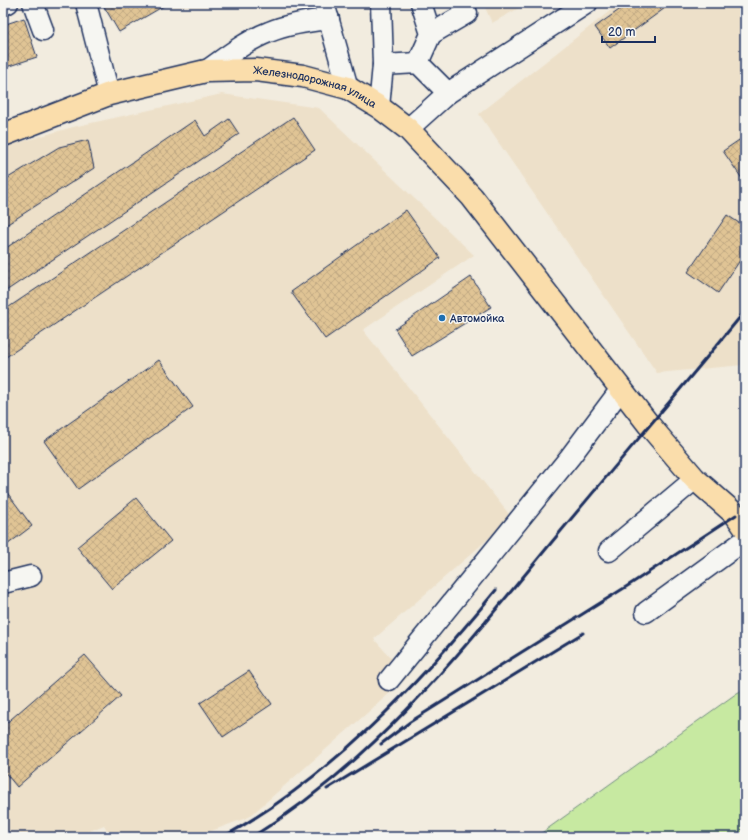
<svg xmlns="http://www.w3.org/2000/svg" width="748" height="840" font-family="'Balsamiq Sans',sans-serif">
<defs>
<pattern id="building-cross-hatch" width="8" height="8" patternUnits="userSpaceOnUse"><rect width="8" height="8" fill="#e0c495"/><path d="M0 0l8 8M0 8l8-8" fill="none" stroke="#c0a983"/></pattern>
</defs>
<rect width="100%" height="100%" fill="#f2ecdf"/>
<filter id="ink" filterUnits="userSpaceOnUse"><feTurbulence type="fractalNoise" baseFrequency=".025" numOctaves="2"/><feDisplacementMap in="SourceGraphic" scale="8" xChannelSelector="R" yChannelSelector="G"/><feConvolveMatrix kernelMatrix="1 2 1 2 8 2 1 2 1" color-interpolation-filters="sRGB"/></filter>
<g filter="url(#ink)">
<!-- built -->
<g fill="#ede0c9">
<path d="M483,3H528L492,23Z"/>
<path d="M620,3H745V367L743,365L657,373L479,114Z"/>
<path d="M222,94L319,108L474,255L363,330L512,518L374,639L408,677L249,817L195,837H111L104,825L75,837H3V147L73,127Z"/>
</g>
<!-- grass -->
<path fill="#c7e9a1" stroke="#718c80" d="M745,689V837H536L737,693Z"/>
<!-- building -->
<g fill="url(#building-cross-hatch)" stroke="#1b2f5e">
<path d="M102,3H169L119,32Z"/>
<path d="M629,3H672L610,48L595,27Z"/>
<path d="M24,18L37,57L3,68V25Z"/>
<path d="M293,117L315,150L3,359V311Z"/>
<path d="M229,119L239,134L3,293V250L195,120L205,136Z"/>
<path d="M745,136V183L723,151Z"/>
<path d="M88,140L94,168L3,227V181L59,147Z"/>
<path d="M406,210L440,258L325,339L291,292Z"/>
<path d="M727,215L745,227V253L718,293L688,272Z"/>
<path d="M471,277L491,307L412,356L395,329Z"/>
<path d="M159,360L193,407L78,489L44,441Z"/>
<path d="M3,487L32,526L3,548Z"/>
<path d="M136,498L171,541L112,589L77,547Z"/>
<path d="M85,655L121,696L17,787L3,770V726Z"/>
<path d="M249,671L272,704L223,737L200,703Z"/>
</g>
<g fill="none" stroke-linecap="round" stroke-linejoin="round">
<defs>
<g id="minor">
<path d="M33,3L43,30"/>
<path d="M86,3L109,94"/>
<path d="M324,3L348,88"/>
<path d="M3,5L8,3"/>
<path d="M431,34L467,13"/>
<path d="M418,63L431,34L421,3"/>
<path d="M383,65L418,63L448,93"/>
<path d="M206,71C226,57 246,41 269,32C288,24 309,21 329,19"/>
<path d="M379,107L383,65L381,3"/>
<path d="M408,129L448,93L587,3"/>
<path d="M609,551L695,479"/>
<path d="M3,583L31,576"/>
<path d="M646,612L745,540"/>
<path d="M389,680L570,457L621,389"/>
</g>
<g id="major">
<path id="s1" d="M3,135L109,94L206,71L256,70L303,76L348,88L379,107L408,129L472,197L649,425L695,479L736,515L745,528"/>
</g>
</defs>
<!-- minor casing -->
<use href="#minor" stroke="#1b2f5e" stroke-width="23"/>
<!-- major casing -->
<use href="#major" stroke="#1b2f5e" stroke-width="25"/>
<!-- minor -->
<use href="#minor" stroke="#f6f6f2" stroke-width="20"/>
<!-- major -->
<use href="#major" stroke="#faddab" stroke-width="22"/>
<!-- rail -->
<g stroke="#1b2f5e" stroke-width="3">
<path d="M381,744L410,722L629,585L736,515"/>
<path d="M327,789L583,633"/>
<path d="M223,837C330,778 419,684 496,590"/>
<path d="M252,837C376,761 465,647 556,537C619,461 683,387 745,311"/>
</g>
</g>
</g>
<!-- markers -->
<circle fill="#1f6fb2" stroke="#f6f6f2" stroke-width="1.5" cx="442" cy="318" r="4"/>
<g text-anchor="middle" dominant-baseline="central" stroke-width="3" stroke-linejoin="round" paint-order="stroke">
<!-- street labels -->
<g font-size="11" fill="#1b2f5e" stroke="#f6f6f2">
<text stroke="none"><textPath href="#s1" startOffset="325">Железнодорожная улица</textPath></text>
</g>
<!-- poi labels -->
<g font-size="11" fill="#1b2f5e" stroke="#f6f6f2" text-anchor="start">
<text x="450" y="318">Автомойка</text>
</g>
</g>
<!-- margin -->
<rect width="748" height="840" fill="none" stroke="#f6f6f2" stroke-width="16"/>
<rect x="8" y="8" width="732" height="824" fill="none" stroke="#1b2f5e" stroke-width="1.5" filter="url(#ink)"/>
<!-- scale -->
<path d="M602 36v6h53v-6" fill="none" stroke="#1b2f5e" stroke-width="2"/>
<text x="608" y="36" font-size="12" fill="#1b2f5e" stroke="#f6f6f2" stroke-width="3" paint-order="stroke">20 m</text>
</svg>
